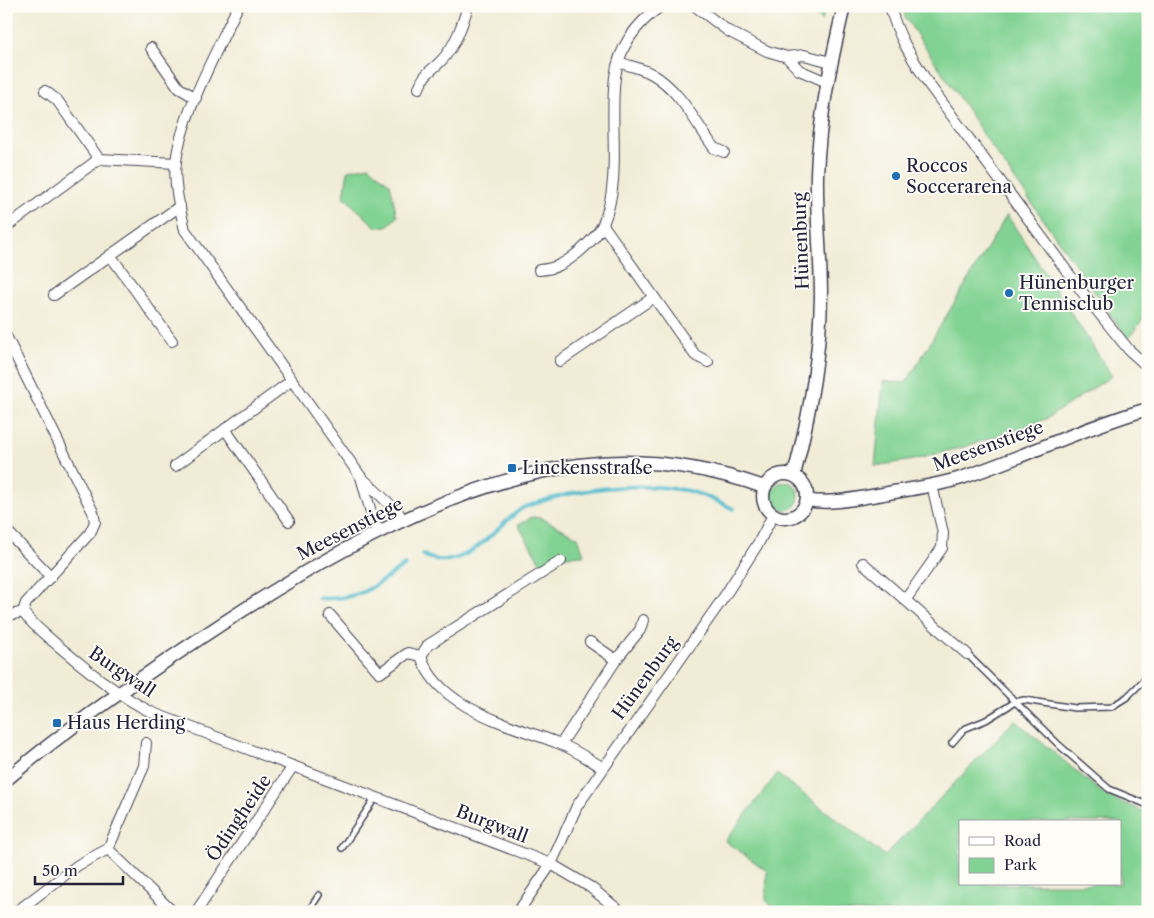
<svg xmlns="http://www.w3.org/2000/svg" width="1154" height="918" font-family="'Libre Caslon Text',serif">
<rect width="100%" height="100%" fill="#fdfcf7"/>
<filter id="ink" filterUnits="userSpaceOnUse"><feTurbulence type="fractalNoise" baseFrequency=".02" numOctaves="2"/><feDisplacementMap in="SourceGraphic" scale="10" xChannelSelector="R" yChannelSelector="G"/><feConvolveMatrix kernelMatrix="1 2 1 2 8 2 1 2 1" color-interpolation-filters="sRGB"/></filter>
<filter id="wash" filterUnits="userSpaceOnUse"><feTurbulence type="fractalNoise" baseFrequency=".0096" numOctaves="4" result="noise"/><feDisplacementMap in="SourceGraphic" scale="20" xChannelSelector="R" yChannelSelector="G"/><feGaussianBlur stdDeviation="1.12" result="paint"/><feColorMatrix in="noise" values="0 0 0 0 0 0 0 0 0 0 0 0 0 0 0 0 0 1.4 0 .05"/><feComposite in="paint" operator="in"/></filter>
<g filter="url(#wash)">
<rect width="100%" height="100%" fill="#f0ecd6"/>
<!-- green -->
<g fill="#82d393" stroke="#527a67" fill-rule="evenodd">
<path d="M808,6H825L822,21Z"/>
<path d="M903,6H1148V313L1128,339L996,153L905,17Z"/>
<path d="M369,166L390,184L397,217L387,226L376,227L344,197L348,170Z"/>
<path d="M1007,215L1112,376L1046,419L967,446L913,460L875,466L883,381L906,383Z"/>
<circle cx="785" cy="496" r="14"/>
<path d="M532,517L541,518L578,537L584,555L564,556L543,567L518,525Z"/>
<path d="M1015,720L1106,796L1148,813V912H777L766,900L767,871L725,841L777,774L885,856ZM960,822H1120V884H960Z"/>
</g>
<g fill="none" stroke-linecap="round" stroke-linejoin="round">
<!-- stream -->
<g stroke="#4eb9cb" stroke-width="4">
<path d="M422,554C456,575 487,539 510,518C515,514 520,509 525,507C575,488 631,482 684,490C701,493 718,502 734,509"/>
<path d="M318,598C360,601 372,588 405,565"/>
</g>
</g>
</g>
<g filter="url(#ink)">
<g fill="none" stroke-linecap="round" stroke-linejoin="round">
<defs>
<g id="service">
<path d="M967,654L1059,745L1101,782L1109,789L1148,805"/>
<path d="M952,743L964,729L986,720L1015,702L1024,700L1075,708L1111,707L1127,697L1148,676"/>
<path d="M342,848L375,798"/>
<path d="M308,912L319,895"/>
</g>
<g id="minor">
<path d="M238,6C218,49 181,116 176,162C173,183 180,209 185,230L361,477L398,512L403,521"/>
<path d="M695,6L728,31L767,51L787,57L804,55L831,62"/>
<path d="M890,6C897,36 914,61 930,86L1086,297L1129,350L1148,367"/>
<path d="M151,48L179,88L196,98"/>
<path d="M787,57L799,70L827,82"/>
<path d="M619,62C629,66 642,68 652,74C679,89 696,123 714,148L724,152"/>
<path d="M419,88C425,72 429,73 440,62C455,47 462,26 468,6"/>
<path d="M45,91L57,100L99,159"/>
<path d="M603,225L695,355L708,362"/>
<path d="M6,227L99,159L176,163"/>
<path d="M110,255L172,341"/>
<path d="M539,270C556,269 565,263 579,252C588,244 598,235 603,224C622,181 609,123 615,77C619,47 637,23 661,6"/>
<path d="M54,295L180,206"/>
<path d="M6,336L93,512L95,522L90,533L26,603L23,612"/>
<path d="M560,361L654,297"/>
<path d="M225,429L289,521"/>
<path d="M175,466L291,381"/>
<path d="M361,477L374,523L379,532"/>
<path d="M6,530L51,577"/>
<path d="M863,563L967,654"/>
<path d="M906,599L942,548L943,533L932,485"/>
<path d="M23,612C33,626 48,637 62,649C91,673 119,696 153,713L551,864L590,887L621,912"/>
<path d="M330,615L380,673L408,653L421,656L428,645L561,561"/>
<path d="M6,616L23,612"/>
<path d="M590,642L616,660"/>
<path d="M421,656C438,709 512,725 558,743C574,749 588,759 602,767"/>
<path d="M561,744L616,660L640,630L643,620"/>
<path d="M108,849L144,766L146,743"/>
<path d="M108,849L173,912"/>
<path d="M16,912L78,865L108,849"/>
<path d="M196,912L293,766"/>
<path d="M518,912L551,864L577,806L724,597L759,542L773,515"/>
</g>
<g id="tertiary">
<circle cx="785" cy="496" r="22"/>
<path d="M794,475C809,418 820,355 821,296C821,255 816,215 817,174C819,117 831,62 844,6"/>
<path d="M807,500C831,505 859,498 883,494C909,489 936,486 961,478C1024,457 1084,427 1148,409"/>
<path d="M6,780C61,733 121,691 181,651C295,574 441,483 579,465C641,457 706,467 764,487"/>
</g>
</defs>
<!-- service casing -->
<use href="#service" stroke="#414052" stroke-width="8"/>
<!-- minor casing -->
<use href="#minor" stroke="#414052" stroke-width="12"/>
<!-- tertiary casing -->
<use href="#tertiary" stroke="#414052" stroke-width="15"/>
<!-- service -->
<use href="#service" stroke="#fff" stroke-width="5"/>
<!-- minor -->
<use href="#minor" stroke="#fff" stroke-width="10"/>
<!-- tertiary -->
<use href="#tertiary" stroke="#fff" stroke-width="12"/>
</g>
</g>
<!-- markers -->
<g fill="#1f6fb2" stroke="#fdfcf7" stroke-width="2">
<circle cx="896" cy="176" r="5"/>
<circle cx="1009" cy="293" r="5"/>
<rect x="507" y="463" width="10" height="10" rx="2.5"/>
<rect x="52" y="718" width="10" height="10" rx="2.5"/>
</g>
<g text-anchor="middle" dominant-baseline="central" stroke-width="4" stroke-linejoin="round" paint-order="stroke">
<!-- poi labels -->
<g font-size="18" fill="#22223b" stroke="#fdfcf7" text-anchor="start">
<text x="906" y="166">Roccos<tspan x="906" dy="21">Soccerarena</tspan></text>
<text x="1019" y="283">Hünenburger<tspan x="1019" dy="21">Tennisclub</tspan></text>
<text x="522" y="468">Linckensstraße</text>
<text x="67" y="723">Haus Herding</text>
</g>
<!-- street labels -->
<g font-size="18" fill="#22223b" stroke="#fdfcf7">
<text transform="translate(801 241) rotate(-92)">Hünenburg</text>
<text transform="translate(988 446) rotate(-20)">Meesenstiege</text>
<text transform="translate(350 529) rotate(-27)">Meesenstiege</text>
<text transform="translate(122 672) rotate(34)">Burgwall</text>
<text transform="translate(645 678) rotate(-54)">Hünenburg</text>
<text transform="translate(239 818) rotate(-56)">Ödingheide</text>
<text transform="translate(492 824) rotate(21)">Burgwall</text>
</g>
</g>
<!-- margin -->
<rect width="1154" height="918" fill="none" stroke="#fdfcf7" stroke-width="25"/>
<!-- legend -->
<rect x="959" y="820" width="162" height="65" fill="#fdfcf7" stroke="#a5a5ac"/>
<rect x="969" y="837" width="25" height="8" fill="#ffffff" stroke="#a5a5ac"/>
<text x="1004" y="846" font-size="15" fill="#22223b">Road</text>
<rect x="969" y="858" width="25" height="15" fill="#82d393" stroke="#a5a5ac"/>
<text x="1004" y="870" font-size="15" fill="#22223b">Park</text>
<!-- scale -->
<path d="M35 876v8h88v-8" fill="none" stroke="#22223b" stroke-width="2.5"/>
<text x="42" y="876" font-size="15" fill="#22223b" stroke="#fdfcf7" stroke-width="4" paint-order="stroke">50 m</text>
</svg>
